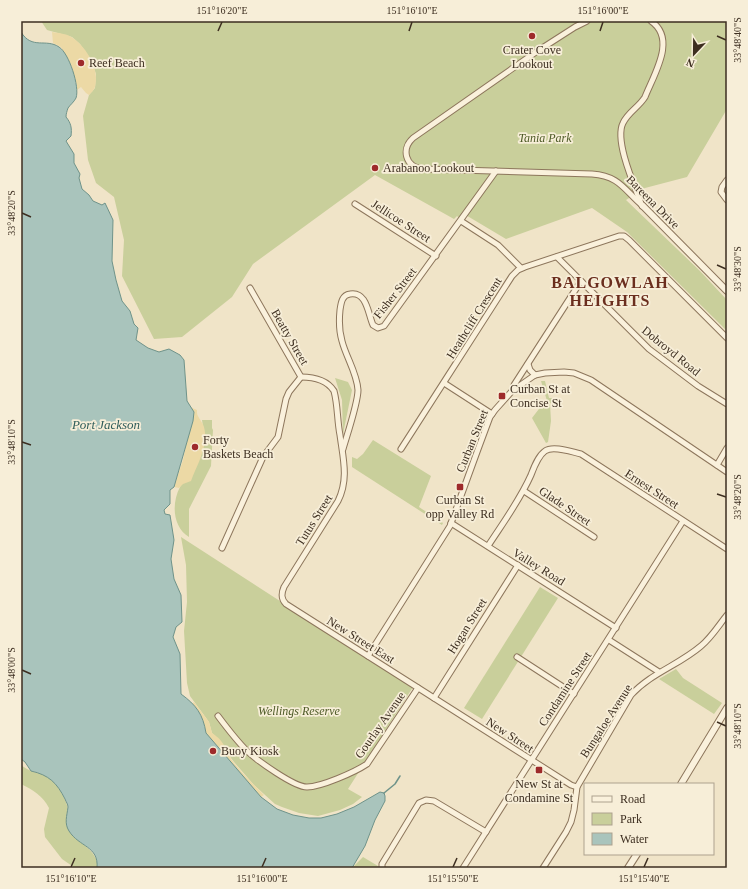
<svg xmlns="http://www.w3.org/2000/svg" width="748" height="889" font-family="'Times New Roman',serif">
<rect width="100%" height="100%" fill="#f0e4c8"/>
<!-- green -->
<g fill="#c9cf9b">
<path d="M41,21H727V109L687,177L645,188L626,200L700,271L727,300V331L627,232L592,208L506,239L464,214L460,219L457,216L454,219L375,175L253,264L232,297L182,337L154,339L122,276L124,240L114,197L96,183L88,160L83,116L89,95L95,88L96,74L91,60L80,44L72,37L47,30Z"/>
<path d="M335,378L348,382L352,390L343,434L342,400Z"/>
<path d="M541,381H545L549,398H553L550,404L551,421L548,442L546,443L532,418L542,405L548,404Z"/>
<path d="M202,420H212V428L213,430L211,466L189,509V537C173,527 171,504 180,487C187,474 199,461 203,447C207,438 203,429 202,420Z"/>
<path d="M373,440L431,476L419,507L443,523L442,525L352,467V457L357,459L363,454Z"/>
<path d="M181,537L413,687L348,789L362,797L353,804L340,810L318,816L299,813L282,807L275,804L254,785L234,762L212,733L209,722L190,696L187,683L184,631L187,602L186,565Z"/>
<path d="M540,587L558,598L482,719L464,708Z"/>
<path d="M676,669L683,678L722,703L714,714L659,679Z"/>
<path d="M21,765C24,767 28,770 32,771C37,774 44,772 50,776C56,781 65,798 67,805C69,812 65,820 68,827C77,845 95,846 99,868H75L62,859L45,837L44,829L49,808C43,796 33,790 21,784Z"/>
<path d="M363,857L378,866V868H352Z"/>
</g>
<!-- sand -->
<g fill="#ecd9a5">
<path d="M52,32C59,33 68,34 73,38C87,48 100,70 95,87C94,90 91,93 89,95L86,93L81,87L77,90V85L61,47L53,43Z"/>
<path d="M190,407L197,410C196,417 202,420 204,427C209,445 197,465 191,481L183,484L179,488L174,487L183,460L193,412Z"/>
<path d="M194,702L209,722L212,733C226,742 225,751 234,763C243,774 254,785 264,795L261,797L219,757L191,705Z"/>
</g>
<!-- water -->
<path fill="#a9c4bc" stroke="#6f938a" d="M21,32C32,50 46,38 59,47C69,53 80,87 76,98C74,102 70,105 68,108C67,111 66,114 66,117C71,123 72,128 71,136L66,141L74,154V163L80,174L79,178L82,189L89,195L93,201L102,205L105,203L113,220L112,261L116,280L122,301L130,311L134,324L138,328L136,340L148,348L159,352L169,349L180,355L184,360L187,401L194,412L193,421L174,487L170,490V504L164,510L165,514L170,515L174,540L171,559L174,579L181,595L182,622L176,627L173,637L180,654L181,694C196,705 203,714 206,733L261,797L277,809L293,815L309,818H321L337,814L354,807L380,792L384,793L385,796V801L375,820L365,846L352,868H97C99,846 79,847 69,831C64,823 67,816 68,807C68,804 66,802 65,799C57,783 49,775 31,771L25,762L21,759Z"/>
<g fill="none" stroke-linecap="round" stroke-linejoin="round">
<!-- stream -->
<path stroke="#6f938a" stroke-width="1.5" d="M384,793L395,784L400,776"/>
<defs>
<g id="minor">
<path d="M587,21L575,27L536,52L413,138C401,149 405,167 423,169L592,174C620,176 624,190 643,206"/>
<path d="M727,180L722,187L721,192L727,200"/>
<path d="M355,204L436,256"/>
<path d="M642,206C635,187 614,141 623,123C628,112 639,107 645,97C654,74 677,39 651,21"/>
<path d="M461,221L498,245L521,268"/>
<path d="M557,257L649,349L698,386L727,404"/>
<path d="M528,364L530,370L535,375"/>
<path d="M301,377C314,377 327,380 334,391C338,406 337,420 340,435C343,458 349,479 338,501L284,587C281,594 281,599 286,604L571,785L577,787"/>
<path d="M444,383L492,414"/>
<path d="M512,391L514,385L581,281"/>
<path d="M343,449C347,435 358,403 358,390C357,373 346,357 342,341C339,331 339,320 340,310C341,303 342,295 350,294C367,291 368,314 373,325L378,328L384,326L496,171"/>
<path d="M401,449L512,276L518,270L525,267L619,236H624L629,240L727,338"/>
<path d="M717,465L727,448"/>
<path d="M524,491L594,537"/>
<path d="M451,523L616,628"/>
<path d="M488,546C503,523 520,500 531,475C534,467 538,456 545,451C553,445 572,452 581,454L727,549"/>
<path d="M222,548L263,457L278,437L286,399L289,392L301,377L250,288"/>
<path d="M609,640L659,672"/>
<path d="M368,656L450,526L477,452L490,417L495,410L512,391L535,375L545,373L564,372L574,373L591,380L727,472"/>
<path d="M517,657L574,694"/>
<path d="M434,698L518,565"/>
<path d="M218,716C227,728 236,740 247,751C258,761 294,787 307,787C321,787 355,772 367,764L418,688"/>
<path d="M382,868V864L419,803L426,800L434,801L486,832"/>
<path d="M463,868L683,521"/>
<path d="M543,868L566,832L571,822L574,810L577,787L631,695C651,673 679,665 701,646C711,638 719,625 727,615"/>
</g>
<g id="tertiary">
<path d="M643,206L727,291"/>
<path d="M681,784L727,708"/>
<path d="M628,868L637,854"/>
</g>
</defs>
<!-- minor casing -->
<use href="#minor" stroke="#8d765c" stroke-width="7"/>
<!-- tertiary casing -->
<use href="#tertiary" stroke="#8d765c" stroke-width="8"/>
<!-- minor -->
<use href="#minor" stroke="#faf1dc" stroke-width="5"/>
<!-- tertiary -->
<use href="#tertiary" stroke="#faf1dc" stroke-width="6"/>
</g>
<!-- ticks -->
<path fill="none" stroke="#3d2e20" stroke-width="1.5" d="M218,31L222,22M409,31L412,22M600,31L603,22M717,36L726,40M22,213L31,217M717,265L726,269M22,442L31,445M717,494L726,497M22,670L31,674M717,722L726,726M71,867L75,858M262,867L266,858M453,867L457,858M644,867L648,858"/>
<!-- markers -->
<g fill="#9e2a2b" stroke="#f7eed8" stroke-width="1.5">
<circle cx="532" cy="36" r="4"/>
<circle cx="81" cy="63" r="4"/>
<circle cx="375" cy="168" r="4"/>
<rect x="498" y="392" width="8" height="8" rx="2"/>
<circle cx="195" cy="447" r="4"/>
<rect x="456" y="483" width="8" height="8" rx="2"/>
<circle cx="213" cy="751" r="4"/>
<rect x="535" y="766" width="8" height="8" rx="2"/>
</g>
<g text-anchor="middle" dominant-baseline="central" stroke-width="3.5" stroke-linejoin="round" paint-order="stroke">
<!-- poi labels -->
<g font-size="12" fill="#3d2e20" stroke="#f7eed8" text-anchor="start">
<text x="532" y="50" text-anchor="middle">Crater Cove<tspan x="532" dy="14">Lookout</tspan></text>
<text x="89" y="63">Reef Beach</text>
<text x="383" y="168">Arabanoo Lookout</text>
<text x="510" y="389">Curban St at<tspan x="510" dy="14">Concise St</tspan></text>
<text x="203" y="440">Forty<tspan x="203" dy="14">Baskets Beach</tspan></text>
<text x="460" y="500" text-anchor="middle">Curban St<tspan x="460" dy="14">opp Valley Rd</tspan></text>
<text x="221" y="751">Buoy Kiosk</text>
<text x="539" y="784" text-anchor="middle">New St at<tspan x="539" dy="14">Condamine St</tspan></text>
</g>
<!-- park labels -->
<g font-size="12" font-style="italic" fill="#4d5a26" stroke="#f7eed8">
<text x="545" y="138">Tania Park</text>
<text x="299" y="711">Wellings Reserve</text>
</g>
<!-- street labels -->
<g font-size="12" fill="#3d2e20" stroke="#f7eed8">
<text transform="translate(653 202) rotate(45)">Bareena Drive</text>
<text transform="translate(401 221) rotate(33)">Jellicoe Street</text>
<text transform="translate(395 293) rotate(-52)">Fisher Street</text>
<text transform="translate(474 318) rotate(-58)">Heathcliff Crescent</text>
<text transform="translate(290 337) rotate(60)">Beatty Street</text>
<text transform="translate(671 351) rotate(39)">Dobroyd Road</text>
<text transform="translate(472 441) rotate(-68)">Curban Street</text>
<text transform="translate(652 489) rotate(33)">Ernest Street</text>
<text transform="translate(565 506) rotate(34)">Glade Street</text>
<text transform="translate(314 520) rotate(-58)">Tutus Street</text>
<text transform="translate(539 567) rotate(32)">Valley Road</text>
<text transform="translate(467 626) rotate(-58)">Hogan Street</text>
<text transform="translate(361 640) rotate(32)">New Street East</text>
<text transform="translate(565 689) rotate(-57)">Condamine Street</text>
<text transform="translate(606 721) rotate(-57)">Bungaloe Avenue</text>
<text transform="translate(380 725) rotate(-55)">Gourlay Avenue</text>
<text transform="translate(510 735) rotate(33)">New Street</text>
</g>
<!-- water labels -->
<g font-size="13" font-style="italic" fill="#2f5d5a" stroke="#f7eed8">
<text x="106" y="424">Port Jackson</text>
</g>
<!-- district labels -->
<g font-size="16" font-weight="bold" letter-spacing="1" fill="#6b2e1e" stroke="#f7eed8">
<text x="610" y="282">BALGOWLAH<tspan x="610" dy="18">HEIGHTS</tspan></text>
</g>
</g>
<!-- border -->
<rect width="748" height="889" fill="none" stroke="#f7eed8" stroke-width="44"/>
<!-- legend -->
<rect x="584" y="783" width="130" height="72" fill="#f7eed8" stroke="#ada18e"/>
<rect x="592" y="796" width="20" height="6" fill="#faf1dc" stroke="#ada18e"/>
<text x="620" y="803" font-size="12" fill="#3d2e20">Road</text>
<rect x="592" y="813" width="20" height="12" fill="#c9cf9b" stroke="#ada18e"/>
<text x="620" y="823" font-size="12" fill="#3d2e20">Park</text>
<rect x="592" y="833" width="20" height="12" fill="#a9c4bc" stroke="#ada18e"/>
<text x="620" y="843" font-size="12" fill="#3d2e20">Water</text>
<!-- north arrow -->
<g transform="translate(694 54) rotate(202)" stroke="#f7eed8" stroke-width="3" paint-order="stroke">
<path d="M0-3L7 15L0 10L-7 15Z" fill="#3d2e20"/>
<text y="-6" font-size="11" font-weight="bold" text-anchor="middle" fill="#3d2e20">N</text>
</g>
<rect x="22" y="22" width="704" height="845" fill="none" stroke="#3d2e20" stroke-width="1.5"/>
<g font-size="10" text-anchor="middle" fill="#3d2e20">
<text x="222" y="14">151°16'20"E</text>
<text x="412" y="14">151°16'10"E</text>
<text x="603" y="14">151°16'00"E</text>
<text transform="translate(737 40) rotate(-90)" y="4">33°48'40"S</text>
<text transform="translate(11 213) rotate(-90)" y="4">33°48'20"S</text>
<text transform="translate(737 269) rotate(-90)" y="4">33°48'30"S</text>
<text transform="translate(11 442) rotate(-90)" y="4">33°48'10"S</text>
<text transform="translate(737 497) rotate(-90)" y="4">33°48'20"S</text>
<text transform="translate(11 670) rotate(-90)" y="4">33°48'00"S</text>
<text transform="translate(737 726) rotate(-90)" y="4">33°48'10"S</text>
<text x="71" y="882">151°16'10"E</text>
<text x="262" y="882">151°16'00"E</text>
<text x="453" y="882">151°15'50"E</text>
<text x="644" y="882">151°15'40"E</text>
</g>
</svg>
